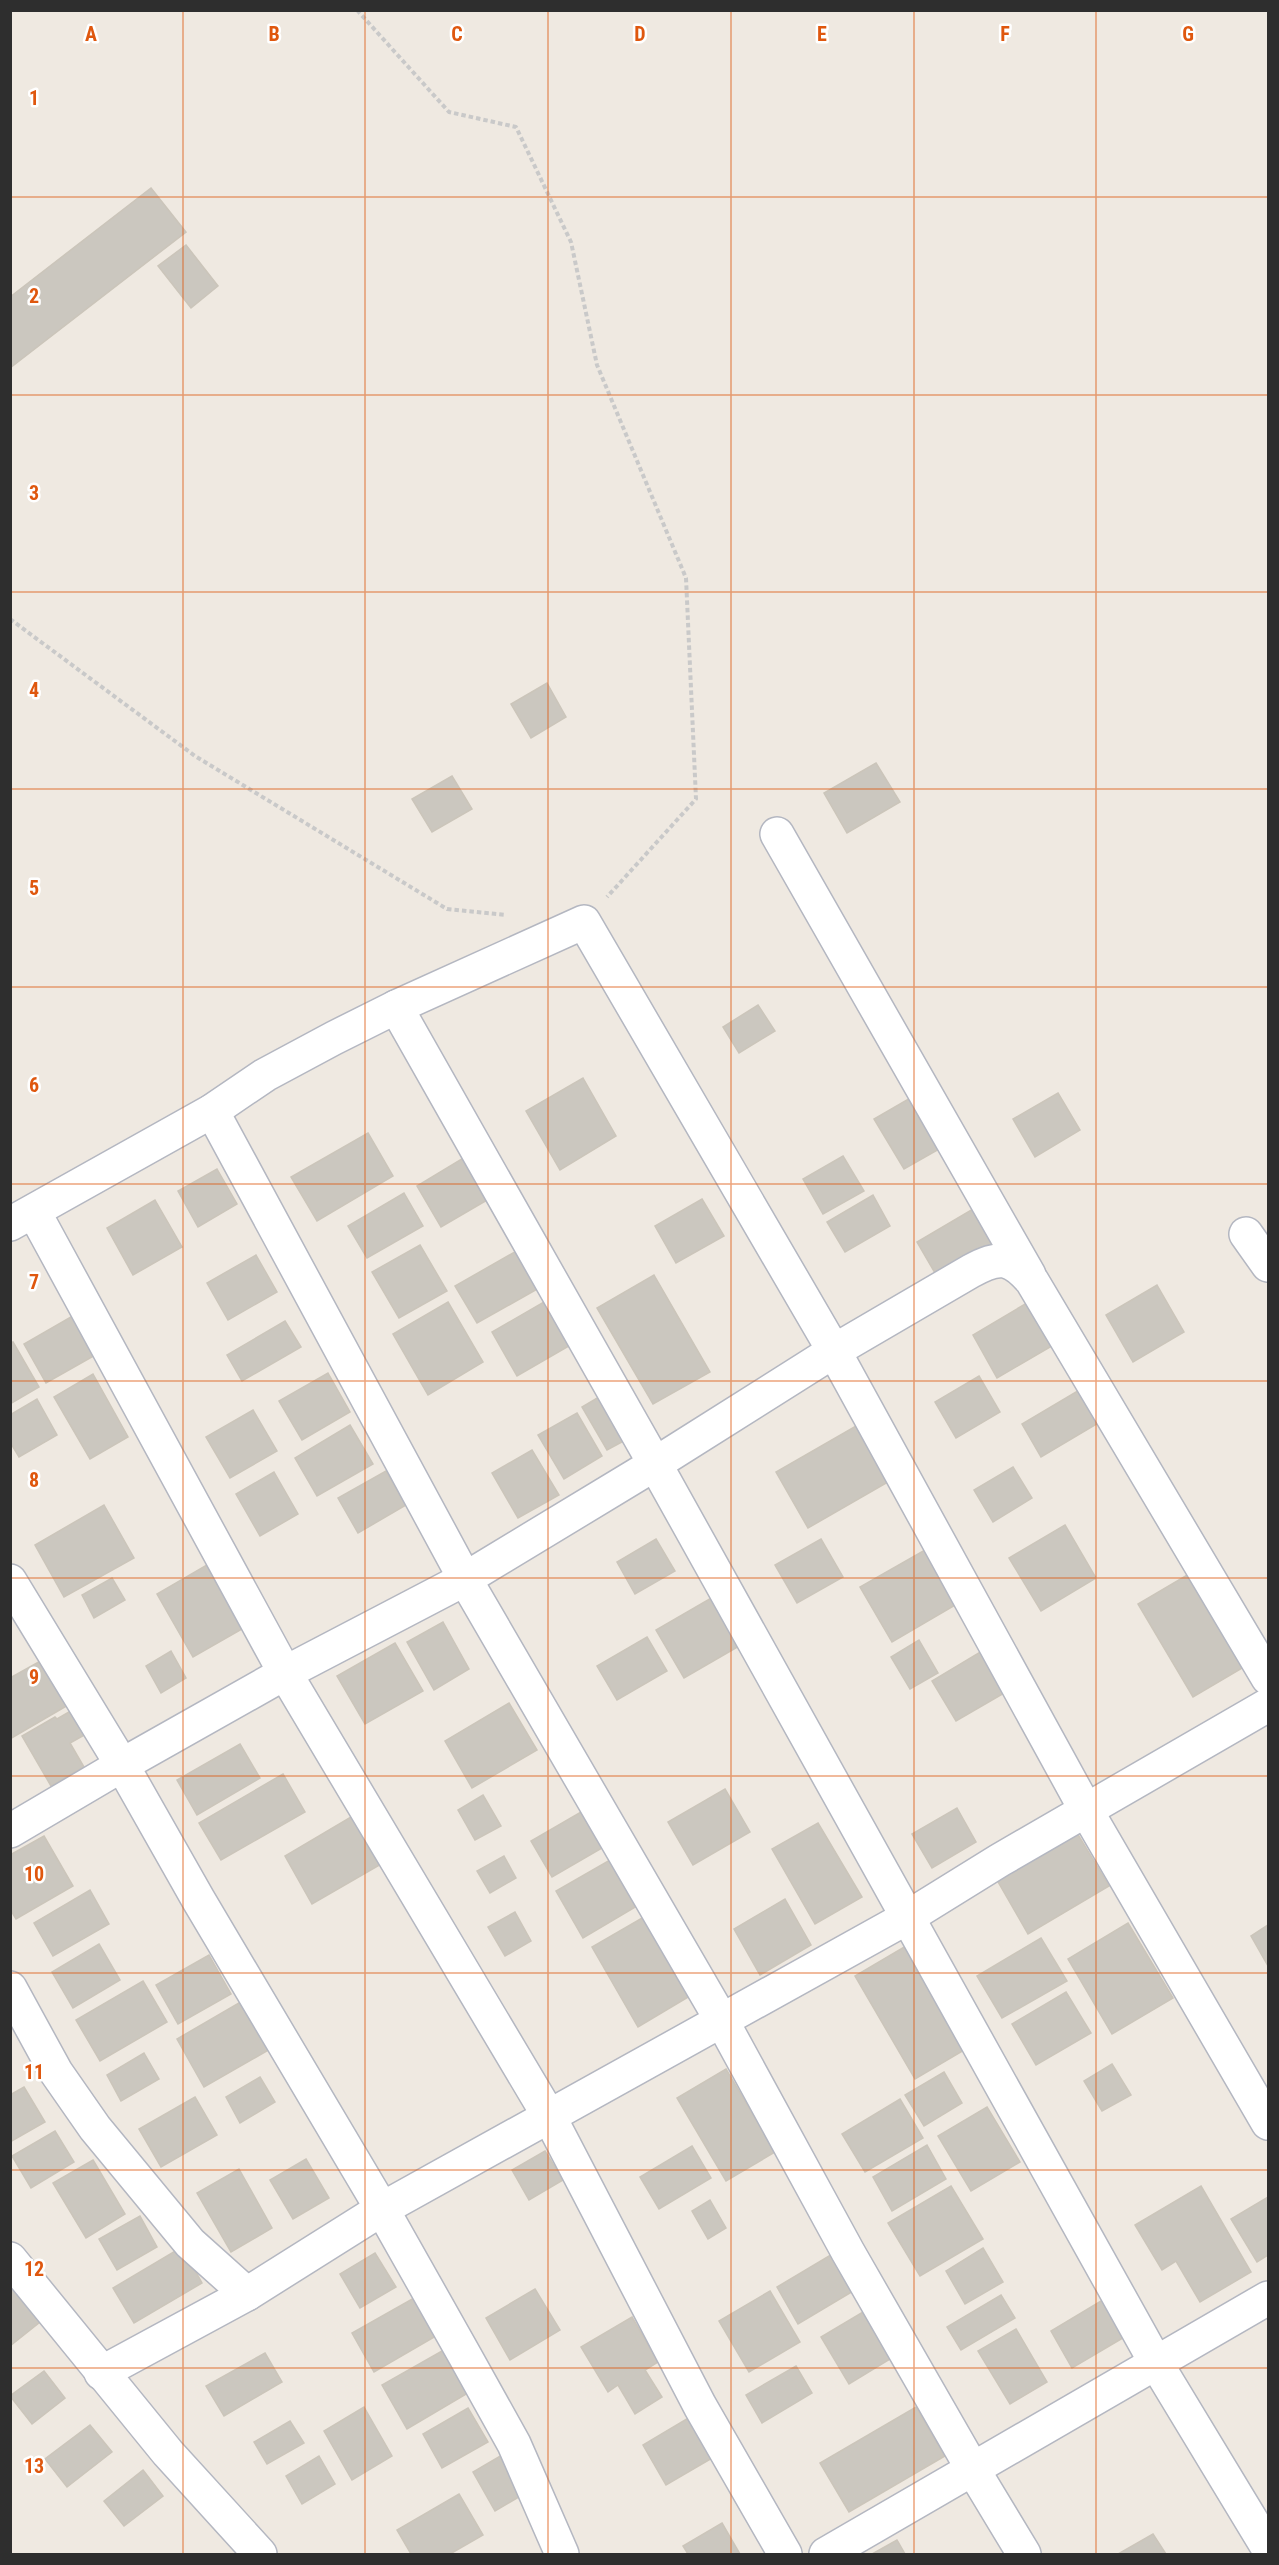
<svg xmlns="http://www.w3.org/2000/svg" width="1279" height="2565" font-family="'Roboto Condensed',sans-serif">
<rect width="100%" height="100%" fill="#efe9e1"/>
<!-- building -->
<g fill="#cbc7bf" stroke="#cbc5ba" stroke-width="1.5">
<path d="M151,188L186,232L10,368V297Z"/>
<path d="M186,245L218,286L191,308L158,266Z"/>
<path d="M547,683L566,717L531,738L511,704Z"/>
<path d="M876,763L900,802L847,833L824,793Z"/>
<path d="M452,776L472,809L432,832L412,799Z"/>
<path d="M758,1005L775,1031L739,1053L723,1027Z"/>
<path d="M583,1078L616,1136L560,1170L526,1111Z"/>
<path d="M1058,1093L1080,1130L1035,1157L1013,1119Z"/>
<path d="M912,1097L941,1148L904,1169L874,1119Z"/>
<path d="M368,1133L393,1176L317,1221L291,1177Z"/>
<path d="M843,1156L864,1191L823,1214L803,1179Z"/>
<path d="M465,1157L489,1199L441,1227L417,1186Z"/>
<path d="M217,1169L237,1204L198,1227L178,1191Z"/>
<path d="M404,1193L423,1226L367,1258L348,1226Z"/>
<path d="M873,1195L890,1226L845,1252L827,1222Z"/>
<path d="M702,1199L724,1236L676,1263L655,1226Z"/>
<path d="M155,1200L182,1247L133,1275L107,1228Z"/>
<path d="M973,1209L998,1251L942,1285L917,1242Z"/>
<path d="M420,1245L447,1291L399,1318L372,1272Z"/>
<path d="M520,1249L541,1287L477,1323L455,1286Z"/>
<path d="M256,1255L277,1292L228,1320L207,1283Z"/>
<path d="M654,1275L710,1372L653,1404L597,1308Z"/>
<path d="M1157,1285L1184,1332L1133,1362L1106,1315Z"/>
<path d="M556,1295L581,1339L517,1376L492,1332Z"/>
<path d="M1032,1300L1057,1343L997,1378L973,1335Z"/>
<path d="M448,1302L483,1362L428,1395L393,1334Z"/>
<path d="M83,1310L106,1349L46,1383L24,1344Z"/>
<path d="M285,1321L301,1347L242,1381L227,1355Z"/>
<path d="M13,1342L39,1387L10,1404V1343Z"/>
<path d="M328,1373L350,1412L302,1440L279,1401Z"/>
<path d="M93,1374L128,1437L90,1459L54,1397Z"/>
<path d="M979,1376L1000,1412L956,1438L935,1402Z"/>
<path d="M1081,1389L1100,1422L1041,1457L1022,1424Z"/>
<path d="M609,1391L635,1435L607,1450L582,1407Z"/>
<path d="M37,1399L57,1435L19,1457L10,1442V1415Z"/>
<path d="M253,1410L277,1451L230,1478L206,1437Z"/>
<path d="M577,1413L602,1456L564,1479L538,1435Z"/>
<path d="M350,1425L373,1464L317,1496L295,1458Z"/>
<path d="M856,1426L888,1482L808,1528L776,1472Z"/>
<path d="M532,1450L559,1495L518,1518L492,1473Z"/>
<path d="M1013,1467L1032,1498L993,1522L974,1490Z"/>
<path d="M386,1471L406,1505L358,1533L338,1498Z"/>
<path d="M274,1472L298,1514L260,1536L236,1494Z"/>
<path d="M104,1505L134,1558L64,1597L35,1545Z"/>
<path d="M1065,1525L1096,1578L1041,1611L1009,1558Z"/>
<path d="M656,1539L675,1571L635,1594L617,1562Z"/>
<path d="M821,1539L843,1577L797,1603L775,1565Z"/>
<path d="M925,1550L957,1604L892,1642L860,1587Z"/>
<path d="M212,1562L249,1625L193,1657L157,1594Z"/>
<path d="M1194,1571L1249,1664L1193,1697L1138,1604Z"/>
<path d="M112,1578L125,1600L94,1618L82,1595Z"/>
<path d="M713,1597L741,1645L684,1678L656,1630Z"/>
<path d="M443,1622L469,1669L434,1690L407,1642Z"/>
<path d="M647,1637L667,1671L617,1700L597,1666Z"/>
<path d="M919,1640L938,1673L910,1689L891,1657Z"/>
<path d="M395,1643L423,1691L365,1724L337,1676Z"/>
<path d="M171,1651L186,1678L161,1693L146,1666Z"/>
<path d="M982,1651L1006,1692L956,1721L932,1681Z"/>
<path d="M44,1659L70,1704L10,1739V1678Z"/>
<path d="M509,1703L537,1750L472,1788L445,1741Z"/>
<path d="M74,1709L88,1733L70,1743L84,1767L51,1786L22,1736L55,1717L57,1719Z"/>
<path d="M240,1744L260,1778L197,1815L177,1780Z"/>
<path d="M283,1774L305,1812L221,1860L199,1823Z"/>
<path d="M725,1789L750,1832L693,1865L668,1822Z"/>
<path d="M483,1795L501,1826L475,1840L458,1810Z"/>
<path d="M957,1808L976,1842L932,1868L912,1834Z"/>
<path d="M581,1812L602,1848L552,1877L531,1841Z"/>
<path d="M356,1814L383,1863L312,1904L285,1856Z"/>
<path d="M818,1823L862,1897L815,1924L772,1849Z"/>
<path d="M1077,1833L1109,1886L1028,1934L997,1880Z"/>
<path d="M44,1836L73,1886L16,1919L10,1909V1855Z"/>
<path d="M504,1856L516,1878L490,1893L477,1871Z"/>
<path d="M610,1860L637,1906L583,1938L556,1891Z"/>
<path d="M90,1890L109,1924L53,1956L34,1923Z"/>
<path d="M785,1899L811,1945L760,1975L734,1929Z"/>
<path d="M515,1912L531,1941L505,1956L488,1927Z"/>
<path d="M649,1914L695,1993L638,2027L592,1947Z"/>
<path d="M1128,1923L1173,1998L1112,2034L1068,1959Z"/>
<path d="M1268,1925V1966L1251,1936Z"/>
<path d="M1041,1938L1067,1981L1002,2018L977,1976Z"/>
<path d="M911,1943L971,2046L915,2079L855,1976Z"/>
<path d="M99,1944L120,1980L73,2008L52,1972Z"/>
<path d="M209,1955L231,1994L178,2024L156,1985Z"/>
<path d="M143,1981L167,2022L100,2061L76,2020Z"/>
<path d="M1066,1992L1091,2033L1036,2065L1012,2024Z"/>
<path d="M244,2000L272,2048L204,2087L177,2039Z"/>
<path d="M144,2053L159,2079L121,2101L107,2075Z"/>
<path d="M1112,2064L1131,2095L1102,2111L1084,2081Z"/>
<path d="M726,2069L775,2152L726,2181L677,2098Z"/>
<path d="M944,2072L962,2103L924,2126L905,2095Z"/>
<path d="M260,2077L275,2102L240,2123L226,2097Z"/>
<path d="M24,2087L45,2122L10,2142V2095Z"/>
<path d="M195,2097L217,2135L161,2167L139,2129Z"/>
<path d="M900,2099L923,2138L865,2172L842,2134Z"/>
<path d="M987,2107L1020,2162L971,2191L938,2136Z"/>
<path d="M55,2131L74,2162L31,2188L12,2156Z"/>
<path d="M927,2145L946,2179L892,2211L873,2177Z"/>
<path d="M692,2146L711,2178L659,2209L640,2177Z"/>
<path d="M545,2151L563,2180L529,2200L512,2170Z"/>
<path d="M306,2159L329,2198L293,2219L270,2180Z"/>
<path d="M93,2160L125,2214L86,2238L53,2183Z"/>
<path d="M239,2169L272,2228L231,2252L197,2193Z"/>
<path d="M951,2186L983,2239L920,2276L888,2223Z"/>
<path d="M1201,2186L1251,2272L1200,2302L1176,2261L1162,2270L1135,2225Z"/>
<path d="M1268,2197V2255L1257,2262L1231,2219Z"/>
<path d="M710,2200L726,2228L708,2239L692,2211Z"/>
<path d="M140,2216L157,2247L117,2270L99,2239Z"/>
<path d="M182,2247L202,2283L134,2323L113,2288Z"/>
<path d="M983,2248L1003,2282L965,2304L946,2271Z"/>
<path d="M375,2253L396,2287L360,2308L340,2274Z"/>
<path d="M834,2253L855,2290L798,2324L777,2287Z"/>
<path d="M17,2285L44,2319L10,2346V2290Z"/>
<path d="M535,2289L560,2330L510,2360L486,2318Z"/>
<path d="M770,2291L800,2342L749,2372L719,2321Z"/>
<path d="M1001,2295L1015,2318L961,2350L947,2327Z"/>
<path d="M414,2298L436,2336L374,2372L352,2333Z"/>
<path d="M1106,2298L1128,2335L1072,2368L1051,2331Z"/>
<path d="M868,2309L895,2356L849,2384L821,2337Z"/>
<path d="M632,2317L658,2362L645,2370L662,2397L635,2414L618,2385L608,2392L581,2347Z"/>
<path d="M1016,2329L1047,2382L1010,2404L978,2351Z"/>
<path d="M449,2347L473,2390L407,2429L382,2385Z"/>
<path d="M265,2353L282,2382L224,2416L206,2386Z"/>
<path d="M796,2366L812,2393L762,2423L746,2395Z"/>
<path d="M44,2371L65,2398L32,2424L10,2396Z"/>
<path d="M364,2407L392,2456L352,2480L324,2431Z"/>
<path d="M916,2407L945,2456L849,2512L820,2463Z"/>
<path d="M468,2408L488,2442L442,2468L423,2434Z"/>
<path d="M690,2417L714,2457L666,2485L643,2445Z"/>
<path d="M290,2421L304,2443L267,2464L254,2442Z"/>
<path d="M90,2425L112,2452L67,2487L45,2459Z"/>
<path d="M502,2455L524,2494L495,2511L473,2472Z"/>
<path d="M319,2456L335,2484L302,2504L286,2476Z"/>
<path d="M143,2470L163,2496L124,2526L104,2501Z"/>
<path d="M459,2494L483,2535L450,2554H411L397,2530Z"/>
<path d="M722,2523L740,2554H688L683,2546Z"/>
<path d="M1153,2534L1166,2554H1118Z"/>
<path d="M897,2540L905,2554H872Z"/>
</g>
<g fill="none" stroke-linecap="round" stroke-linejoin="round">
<defs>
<g id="minor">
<path d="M777,834L1029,1275"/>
<path d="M396,1007L655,1464L1156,2363L1268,2548"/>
<path d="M212,1111L465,1579L722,2021L848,2252L972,2468L1024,2554"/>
<path d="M34,1212L285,1673L122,1765L198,1899L382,2209L465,2356L514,2444L562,2554"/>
<path d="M10,1224L212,1111L265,1075L334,1038L396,1007L584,922L834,1351L1086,1810L1268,2123"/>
<path d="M1246,1234L1268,1265"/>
<path d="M10,1581L122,1765L10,1831"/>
<path d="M10,1988L56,2072L95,2128L190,2243L247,2294"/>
<path d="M10,2259L168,2453L260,2554"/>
<path d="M101,2373L247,2294L382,2209L908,1917L1000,1860L1268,1705"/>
<path d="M785,2554L700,2406L549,2116L285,1673L465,1579L655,1464L834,1351L971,1271C1000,1255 1011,1257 1032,1281L1268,1678"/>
<path d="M826,2554L1268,2298"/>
</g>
</defs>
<!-- minor casing -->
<use href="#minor" stroke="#b4b7c1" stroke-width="36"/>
<!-- path -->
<g stroke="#c9c9c9" stroke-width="4" stroke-dasharray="4.5 3" stroke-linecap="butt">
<path d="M357,10L449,112L516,127L571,242L597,365L686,578L696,799L607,897"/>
<path d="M10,619L195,756L447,909L506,915"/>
</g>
<!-- minor -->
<use href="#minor" stroke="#fff" stroke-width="33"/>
</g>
<!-- grid -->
<path fill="none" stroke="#df570e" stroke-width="1.5" stroke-opacity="0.55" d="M183,10V2554M365,10V2554M548,10V2554M731,10V2554M914,10V2554M1096,10V2554M10,197H1268M10,395H1268M10,592H1268M10,789H1268M10,987H1268M10,1184H1268M10,1381H1268M10,1578H1268M10,1776H1268M10,1973H1268M10,2170H1268M10,2368H1268"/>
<g font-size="20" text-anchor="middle" font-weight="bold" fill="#df570e" stroke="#fff" stroke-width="5" stroke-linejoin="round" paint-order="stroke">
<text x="91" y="41">A</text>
<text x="274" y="41">B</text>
<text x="457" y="41">C</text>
<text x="640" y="41">D</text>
<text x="822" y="41">E</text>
<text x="1005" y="41">F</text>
<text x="1188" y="41">G</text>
<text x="34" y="105">1</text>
<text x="34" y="303">2</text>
<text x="34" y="500">3</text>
<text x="34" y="697">4</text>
<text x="34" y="895">5</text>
<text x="34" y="1092">6</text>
<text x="34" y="1289">7</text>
<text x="34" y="1487">8</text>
<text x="34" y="1684">9</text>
<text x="34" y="1881">10</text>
<text x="34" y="2079">11</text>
<text x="34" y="2276">12</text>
<text x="34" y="2473">13</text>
</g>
<!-- border -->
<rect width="1279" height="2565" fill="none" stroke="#2e2e2e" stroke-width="24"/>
</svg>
